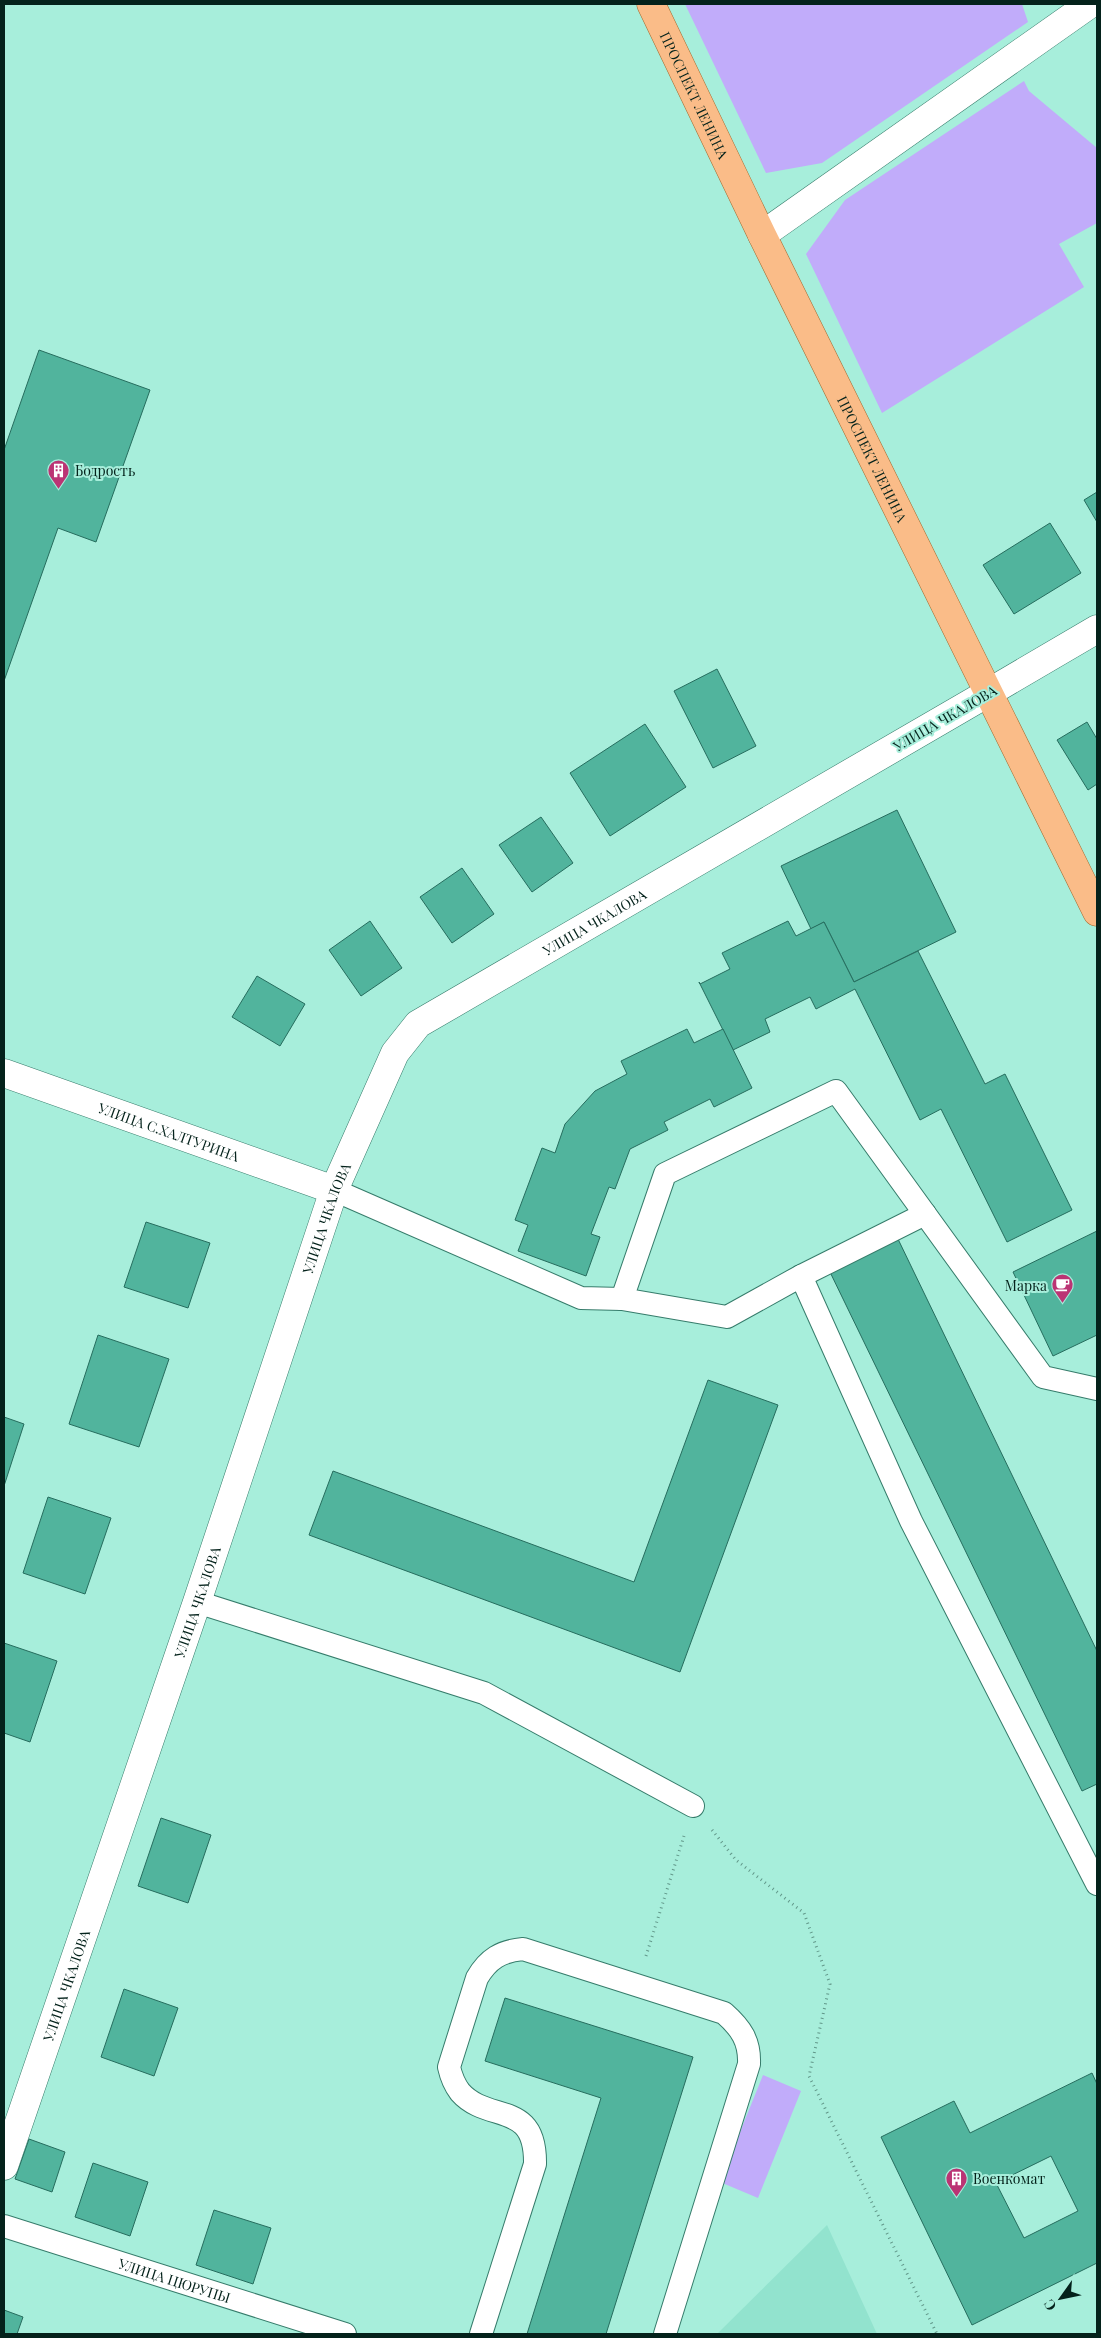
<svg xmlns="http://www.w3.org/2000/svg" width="1101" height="2338" font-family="'Playfair Display',serif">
<rect width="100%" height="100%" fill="#a7eedb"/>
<!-- built -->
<path fill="#92e3ce" d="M827,2225L877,2334H717Z"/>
<!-- green -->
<g fill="#c1acfa">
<path d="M685,4H1022L1028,22L822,163L766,173Z"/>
<path d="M1024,81L1029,91L1097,148V223L1059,244L1084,287L882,413L806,254L845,200Z"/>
<path d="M763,2075L801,2091L758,2198L720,2182Z"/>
</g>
<!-- building -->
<g fill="#51b49d" stroke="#266d5e" fill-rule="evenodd">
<path d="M39,350L150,390L96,542L58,528L4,681V450Z"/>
<path d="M1097,492V522L1084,500Z"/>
<path d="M1050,523L1081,573L1014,614L983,565Z"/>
<path d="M717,669L756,746L713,768L674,691Z"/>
<path d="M1087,722L1097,739V784L1088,790L1057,740Z"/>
<path d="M645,724L686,787L610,836L570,773Z"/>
<path d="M897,810L956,932L854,982L824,922L811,929L781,866Z"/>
<path d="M541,817L573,863L532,892L499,845Z"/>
<path d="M462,868L494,914L452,943L420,897Z"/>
<path d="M370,921L402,968L361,996L329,950Z"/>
<path d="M788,921L796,936L824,922L854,982L918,951L985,1084L1005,1074L1072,1210L1007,1242L941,1109L920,1120L855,989L816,1009L810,997L765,1019L770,1032L733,1050L699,982L700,984L730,969L722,953Z"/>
<path d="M257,976L305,1004L280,1046L232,1017Z"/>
<path d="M687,1029L694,1043L723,1029L752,1088L714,1107L710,1099L664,1122L668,1130L630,1149L615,1189L609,1187L591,1234L600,1237L586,1276L518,1251L528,1225L515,1220L542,1148L555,1153L565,1124L595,1091L627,1074L621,1061Z"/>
<path d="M146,1222L210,1243L188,1308L124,1287Z"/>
<path d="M1097,1231V1335L1053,1356L1013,1272Z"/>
<path d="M897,1237L1097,1651V1784L1082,1791L829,1270Z"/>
<path d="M98,1335L169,1359L139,1447L69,1424Z"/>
<path d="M708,1380L778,1405L680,1672L309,1535L333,1471L634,1582Z"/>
<path d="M4,1417L24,1424L4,1486Z"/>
<path d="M48,1497L111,1518L85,1594L23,1573Z"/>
<path d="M4,1643L57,1661L30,1742L4,1733Z"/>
<path d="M161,1818L211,1835L188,1903L138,1886Z"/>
<path d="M124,1989L178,2008L154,2076L101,2057Z"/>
<path d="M505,1998L693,2057L606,2334H527L601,2098L485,2061Z"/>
<path d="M1092,2073L1097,2084V2263L972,2325L881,2137L954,2101L970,2133ZM1051,2156L1078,2211L1024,2238L996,2183Z"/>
<path d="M29,2139L65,2152L52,2192L15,2179Z"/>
<path d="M93,2163L148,2182L130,2236L75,2217Z"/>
<path d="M214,2210L271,2228L253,2284L196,2265Z"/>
<path d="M4,2310L23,2317L17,2334H4Z"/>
</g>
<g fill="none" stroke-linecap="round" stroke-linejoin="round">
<defs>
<g id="lane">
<path d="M334,1190L581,1298L622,1299L727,1317L801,1276L911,1521L1097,1884"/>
<path d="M801,1276L925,1214"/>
<path d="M622,1299L665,1174L836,1091L1043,1377L1097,1389"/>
<path d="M197,1602L484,1693L693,1806"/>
<path id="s1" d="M4,2226L345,2334"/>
<path d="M481,2334L535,2164C536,2099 488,2124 460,2092C454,2084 451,2076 449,2067L477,1978C488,1959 501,1951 523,1949L724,2013C741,2028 750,2041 749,2064L665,2334"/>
</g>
<g id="street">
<path d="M762,235L1090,4"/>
<path id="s2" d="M4,1073L334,1190"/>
<path id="s3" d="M4,2166L197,1602L334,1190L395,1053L418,1024L988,693"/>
</g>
<path id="secondary" d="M988,693L1097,629"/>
<g id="primary">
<path id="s4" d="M651,4L762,235L1097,912"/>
</g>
</defs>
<!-- lane casing -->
<use href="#lane" stroke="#367c6b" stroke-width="24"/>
<!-- street casing -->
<use href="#street" stroke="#367c6b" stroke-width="29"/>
<!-- secondary casing -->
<use href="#secondary" stroke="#367c6b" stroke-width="29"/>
<!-- primary casing -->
<use href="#primary" stroke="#a1692e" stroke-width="29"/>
<!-- path -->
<g stroke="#62988a" stroke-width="3" stroke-dasharray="1 4" stroke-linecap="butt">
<path d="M712,1830L736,1860L804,1913L830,1984L809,2076L937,2334"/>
<path d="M646,1956L684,1836"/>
</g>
<!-- lane -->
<use href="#lane" stroke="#fff" stroke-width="22"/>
<!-- street -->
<use href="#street" stroke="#fff" stroke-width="28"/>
<!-- secondary -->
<use href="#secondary" stroke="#fff" stroke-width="28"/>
<!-- primary -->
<use href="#primary" stroke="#fabc88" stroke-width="28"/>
</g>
<!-- icons -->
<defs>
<symbol id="building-pin" viewBox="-11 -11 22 30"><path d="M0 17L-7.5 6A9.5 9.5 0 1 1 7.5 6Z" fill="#bb3474" stroke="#a7eedb"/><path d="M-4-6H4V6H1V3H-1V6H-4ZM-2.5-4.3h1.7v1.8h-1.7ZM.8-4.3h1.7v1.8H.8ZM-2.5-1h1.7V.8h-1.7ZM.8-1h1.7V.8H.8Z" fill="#fff"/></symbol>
<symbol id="cafe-pin" viewBox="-11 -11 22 30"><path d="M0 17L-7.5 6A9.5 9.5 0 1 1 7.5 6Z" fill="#bb3474" stroke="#a7eedb"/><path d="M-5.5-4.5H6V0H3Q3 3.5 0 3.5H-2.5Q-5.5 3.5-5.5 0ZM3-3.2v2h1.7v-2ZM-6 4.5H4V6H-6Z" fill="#fff"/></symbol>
</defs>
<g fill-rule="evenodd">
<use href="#building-pin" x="46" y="458" width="25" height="34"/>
<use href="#cafe-pin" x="1050" y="1272" width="25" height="34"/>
<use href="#building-pin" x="944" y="2166" width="25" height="34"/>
</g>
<g text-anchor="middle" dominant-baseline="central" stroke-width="4" stroke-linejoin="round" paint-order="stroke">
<!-- street labels -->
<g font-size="14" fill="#04221b" stroke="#a7eedb">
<text stroke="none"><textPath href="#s4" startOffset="101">ПРОСПЕКТ ЛЕНИНА</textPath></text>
<text stroke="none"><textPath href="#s4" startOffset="506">ПРОСПЕКТ ЛЕНИНА</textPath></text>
<text transform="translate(945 718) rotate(-30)">УЛИЦА ЧКАЛОВА</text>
<text stroke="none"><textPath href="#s3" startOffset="1421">УЛИЦА ЧКАЛОВА</textPath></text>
<text stroke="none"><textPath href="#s2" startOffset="175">УЛИЦА С.ХАЛТУРИНА</textPath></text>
<text stroke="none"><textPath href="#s3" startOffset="1001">УЛИЦА ЧКАЛОВА</textPath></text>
<text stroke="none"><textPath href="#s3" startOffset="596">УЛИЦА ЧКАЛОВА</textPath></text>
<text stroke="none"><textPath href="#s3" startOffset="191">УЛИЦА ЧКАЛОВА</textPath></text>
<text stroke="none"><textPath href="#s1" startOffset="179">УЛИЦА ЦЮРУПЫ</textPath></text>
</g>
<!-- poi labels -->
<g font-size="14" fill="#04221b" stroke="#a7eedb" text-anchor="start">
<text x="75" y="470">Бодрость</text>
<text x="1047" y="1285" text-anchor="end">Марка</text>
<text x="973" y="2178">Военкомат</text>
</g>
</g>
<!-- border -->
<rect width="1101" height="2338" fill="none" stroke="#04221b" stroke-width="10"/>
<!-- north arrow -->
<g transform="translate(1061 2298) rotate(237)" stroke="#a7eedb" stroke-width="4" paint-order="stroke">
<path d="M0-4L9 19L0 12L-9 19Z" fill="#04221b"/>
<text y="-8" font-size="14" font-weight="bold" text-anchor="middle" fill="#04221b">С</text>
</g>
</svg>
